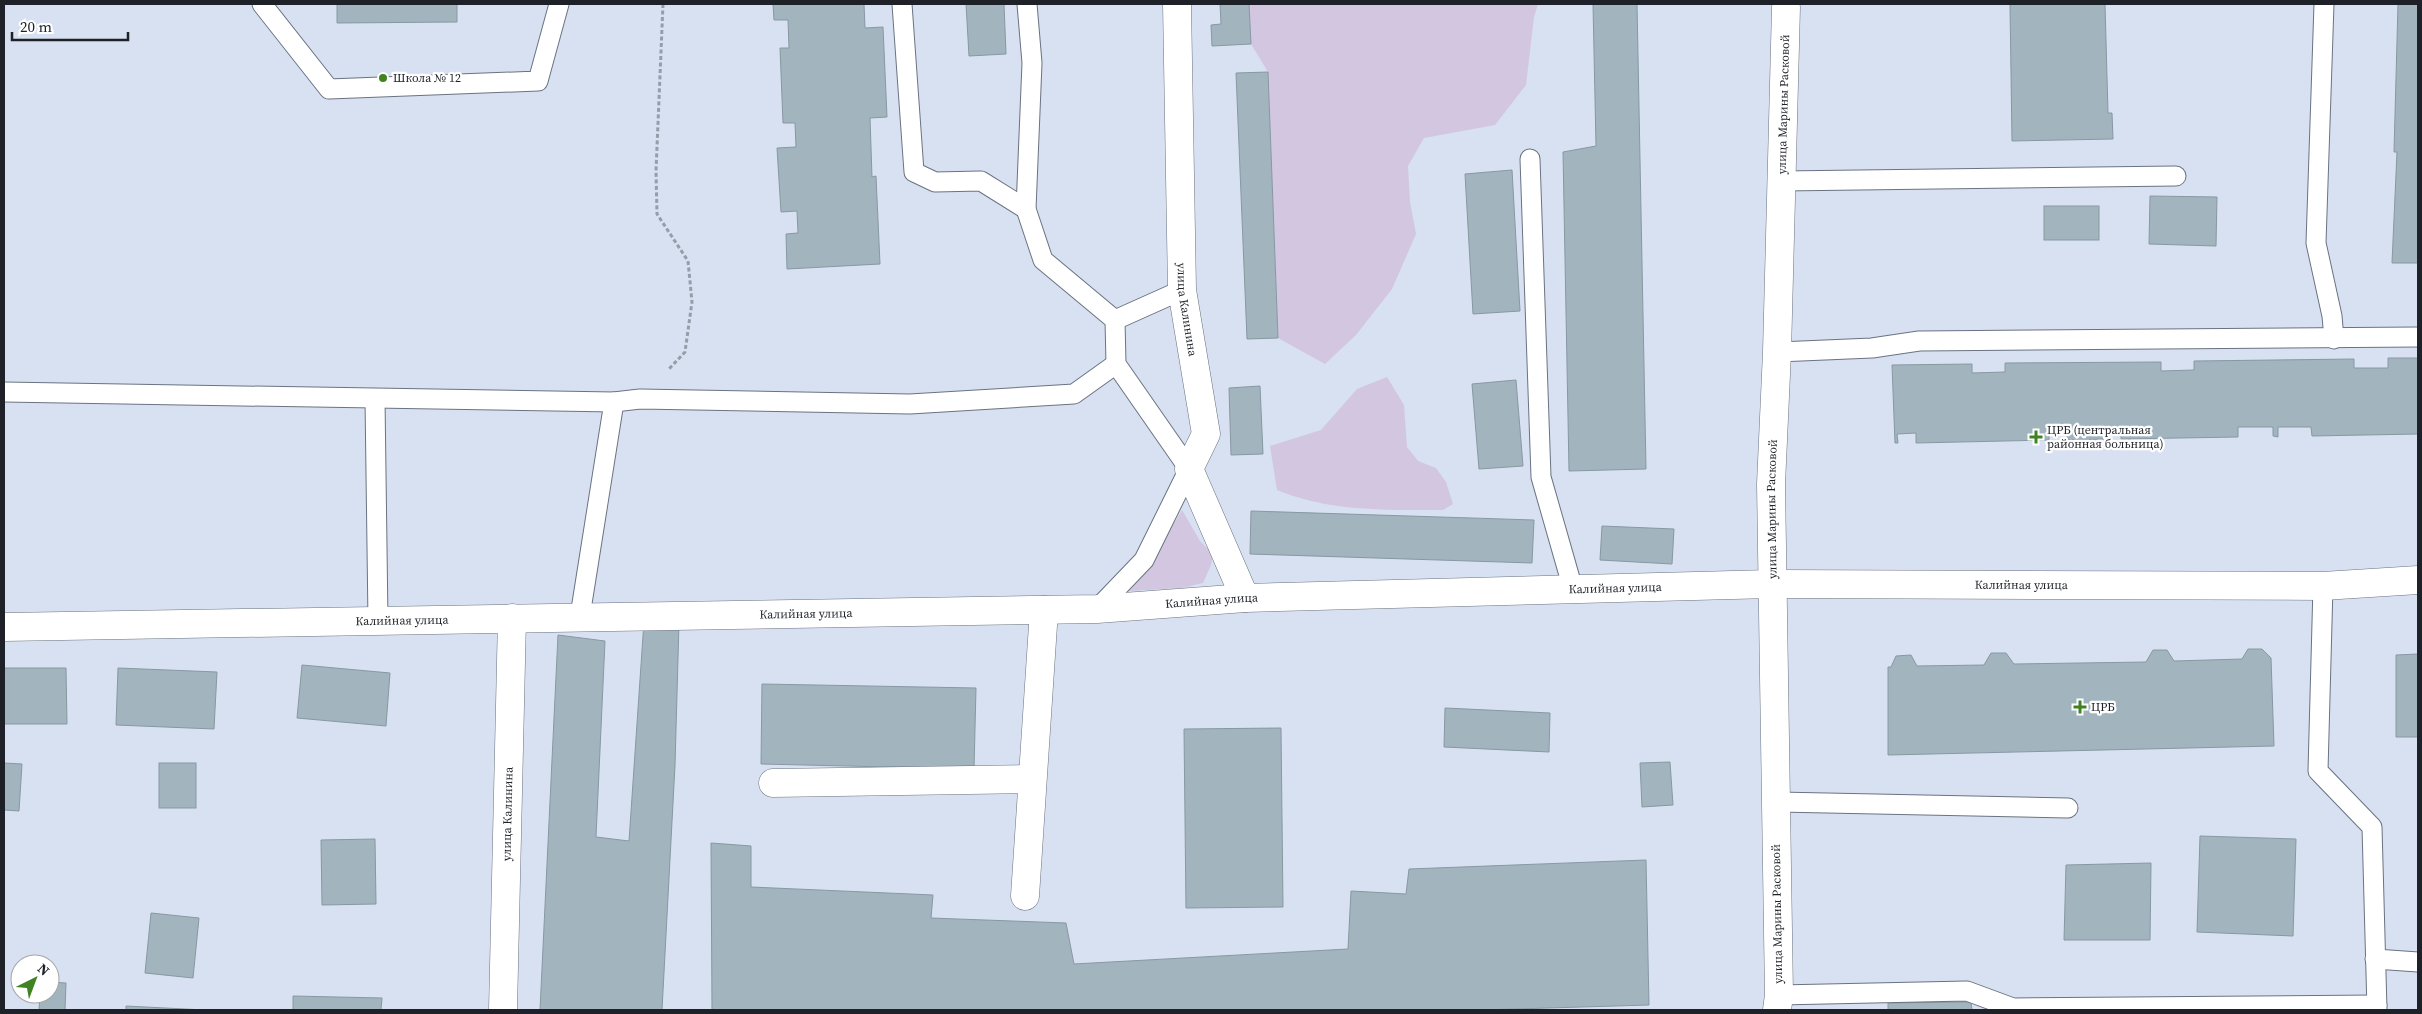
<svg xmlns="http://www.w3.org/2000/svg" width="2422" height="1014" font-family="'Source Serif 4',serif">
<rect width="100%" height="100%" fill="#d7e1f1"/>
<!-- green -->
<g fill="#d3c6e0">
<path d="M1249,4H1538L1534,17L1526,85L1495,125L1424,138L1408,166L1410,202L1416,234L1392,289L1356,335L1325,364L1278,338L1268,72L1251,44Z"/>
<path d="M1387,377L1404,405L1407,447L1418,461L1436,468L1446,482L1453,504L1443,510C1387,510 1330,512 1277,490L1270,446L1321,430L1357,389Z"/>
<path d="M1182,510L1200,541L1213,554L1211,565L1203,583L1182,588L1128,591L1154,557Z"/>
</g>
<!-- building -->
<g fill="#a2b4be" stroke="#8898a3">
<path d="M337,4H457V22L337,23Z"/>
<path d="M773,4H864L865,28L883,27L887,117L870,118L872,177L876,176L880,264L787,269L786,234L798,233L797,211L781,212L777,148L796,147L795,123H783L780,48H789L788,20H774Z"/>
<path d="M966,4H1004L1006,54L969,56Z"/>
<path d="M1220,4H1249L1251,44L1212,46L1211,25L1221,24Z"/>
<path d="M1593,4H1637L1646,469L1569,471L1563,152L1596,146Z"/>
<path d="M2010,4H2105L2108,113H2112L2113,139L2012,141Z"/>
<path d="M2398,4H2418V263H2392L2397,152H2394Z"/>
<path d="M1268,72L1278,338L1247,339L1236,73Z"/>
<path d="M1512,170L1520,311L1473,314L1465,174Z"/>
<path d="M2150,196L2217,197L2216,246L2149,244Z"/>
<rect x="2044" y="206" width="55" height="34"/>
<path d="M2388,358H2418V434L2312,436L2311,427H2278V437L2273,436V427H2238V437L2121,439V430H2105V439L2067,440V431H2049V440L1916,443V433L1897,434L1898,443H1895L1892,365L1972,364V373L2005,372V363L2161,362V371L2194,370V361L2354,359V368H2388Z"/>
<path d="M1516,380L1523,466L1479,469L1472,384Z"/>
<path d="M1260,386L1263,454L1231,455L1229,388Z"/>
<path d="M1251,511L1534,520L1532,563L1250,554Z"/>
<path d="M1602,526L1674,529L1672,564L1600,560Z"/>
<path d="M644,621L679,623L675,765L662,1010H540L558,635L605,641L596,837L629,841Z"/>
<path d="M2248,649H2262L2271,658L2274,746L1888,755V667H1891L1896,656L1911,655L1917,666L1984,665L1991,653H2006L2014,664L2146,662L2153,650H2167L2174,661L2242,659Z"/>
<path d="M2418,654V737H2396V655Z"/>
<path d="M302,665L390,673L386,726L297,718Z"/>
<path d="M4,668H66L67,724H4Z"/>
<path d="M118,668L217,672L214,729L116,725Z"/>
<path d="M762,684L976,688L974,769L761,764Z"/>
<path d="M1445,708L1550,713L1549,752L1444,747Z"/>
<path d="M1281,728L1283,907L1186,908L1184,729Z"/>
<path d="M1670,762L1673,805L1642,807L1640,763Z"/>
<path d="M4,763L22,764L19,811L4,810Z"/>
<rect x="159" y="763" width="37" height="45"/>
<path d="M2200,836L2296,839L2293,936L2197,932Z"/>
<path d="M375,839L376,904L322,905L321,840Z"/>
<path d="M711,843L751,846V887L933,895L931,918L1066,923L1074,964L1348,949L1351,891L1406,894L1409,869L1646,860L1649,1005L1481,1010H712Z"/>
<path d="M2151,863L2150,940H2064L2066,865Z"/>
<path d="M151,913L199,918L193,978L145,973Z"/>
<path d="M50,982L66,983L65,1010H39L40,994H50Z"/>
<path d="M293,996L382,998L381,1010H293Z"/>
<path d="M1971,1002L1972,1010H1888V1003Z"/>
<path d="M126,1006L205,1010H126Z"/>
</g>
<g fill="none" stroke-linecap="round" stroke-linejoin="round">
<defs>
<g id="service">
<path d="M262,4L329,89L538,81L559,4"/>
<path d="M902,4L914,172L935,182L981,181L1026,209"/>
<path d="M1027,4L1032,63L1026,209L1043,260L1115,320L1116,364L1189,469L1144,560L1097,609"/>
<path d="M2324,4L2316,243L2332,316L2334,339"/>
<path d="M1530,159L1541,477L1573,589"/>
<path d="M1782,181L2176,176"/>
<path d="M1115,320L1182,290"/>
<path d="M1777,352L1872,348L1919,341L2418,337"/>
<path d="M4,392L614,402"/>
<path d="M375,399L378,621"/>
<path d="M2323,586L2318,771L2372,827L2377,1010"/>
<path d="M580,616L614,402L640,399L910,404L1074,394L1116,364"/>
<path d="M1775,802L2068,808"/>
<path d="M2375,959L2418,962"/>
<path d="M1779,995L1967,991L2013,1008L2377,1005"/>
</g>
<g id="minor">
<path id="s1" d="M1177,4L1182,290L1206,434L1189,469L1245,598"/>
<path id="s2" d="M4,627L1097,609L1245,598L1771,584L2323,586L2418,580"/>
<path d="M773,783L1032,779"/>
<path d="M1025,896L1044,610"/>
<path id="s3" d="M503,1010L512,618"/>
<path id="s4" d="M1777,1010L1779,995L1771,484L1777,352L1786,7"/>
</g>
</defs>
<!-- service casing -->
<use href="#service" stroke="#6a7381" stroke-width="21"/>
<!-- minor casing -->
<use href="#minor" stroke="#6a7381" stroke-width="29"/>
<!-- path -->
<path stroke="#969daa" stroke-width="3" stroke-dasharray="4 2.5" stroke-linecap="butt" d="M663,4L656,171L657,214L688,261L692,302L685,352L668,370"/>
<!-- service -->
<use href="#service" stroke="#fff" stroke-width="19"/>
<!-- minor -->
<use href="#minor" stroke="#fff" stroke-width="28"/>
</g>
<!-- markers -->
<g fill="#418223" stroke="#fff" stroke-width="2">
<circle cx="383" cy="78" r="5"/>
<path d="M2033.5 429.5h5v5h5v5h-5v5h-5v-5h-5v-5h5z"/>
<path d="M2077.5 699.5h5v5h5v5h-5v5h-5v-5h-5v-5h5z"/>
</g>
<g text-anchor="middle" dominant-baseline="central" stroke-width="4.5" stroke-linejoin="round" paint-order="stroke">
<!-- poi labels -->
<g font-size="12" fill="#1e2228" stroke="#fff" text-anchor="start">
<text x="393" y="78">Школа № 12</text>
<text x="2047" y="430">ЦРБ (центральная<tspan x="2047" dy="14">районная больница)</tspan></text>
<text x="2091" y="707">ЦРБ</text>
</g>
<!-- street labels -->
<g font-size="12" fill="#1e2228" stroke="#fff">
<text stroke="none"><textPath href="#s4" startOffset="906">улица Марины Расковой</textPath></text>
<text stroke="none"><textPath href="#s1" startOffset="306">улица Калинина</textPath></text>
<text stroke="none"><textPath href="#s4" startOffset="501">улица Марины Расковой</textPath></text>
<text stroke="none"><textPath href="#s2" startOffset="2018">Калийная улица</textPath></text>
<text stroke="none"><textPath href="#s2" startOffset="1612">Калийная улица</textPath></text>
<text stroke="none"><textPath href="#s2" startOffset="1208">Калийная улица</textPath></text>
<text stroke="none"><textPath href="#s2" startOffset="802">Калийная улица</textPath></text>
<text stroke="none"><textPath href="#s2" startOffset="398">Калийная улица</textPath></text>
<text stroke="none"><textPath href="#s3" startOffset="196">улица Калинина</textPath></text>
<text transform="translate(1777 914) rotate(-91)">улица Марины Расковой</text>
</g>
</g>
<!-- border -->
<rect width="2422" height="1014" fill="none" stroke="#1e2228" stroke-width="10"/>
<!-- north arrow -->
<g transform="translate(35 979) rotate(42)"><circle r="24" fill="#ffffff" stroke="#a5a7a9"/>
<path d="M0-4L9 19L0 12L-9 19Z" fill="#418223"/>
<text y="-8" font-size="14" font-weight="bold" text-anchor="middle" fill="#1e2228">N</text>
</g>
<!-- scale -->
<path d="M12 32v8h116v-8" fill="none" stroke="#1e2228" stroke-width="2.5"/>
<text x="20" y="32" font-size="15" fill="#1e2228" stroke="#ffffff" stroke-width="4" paint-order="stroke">20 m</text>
</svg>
